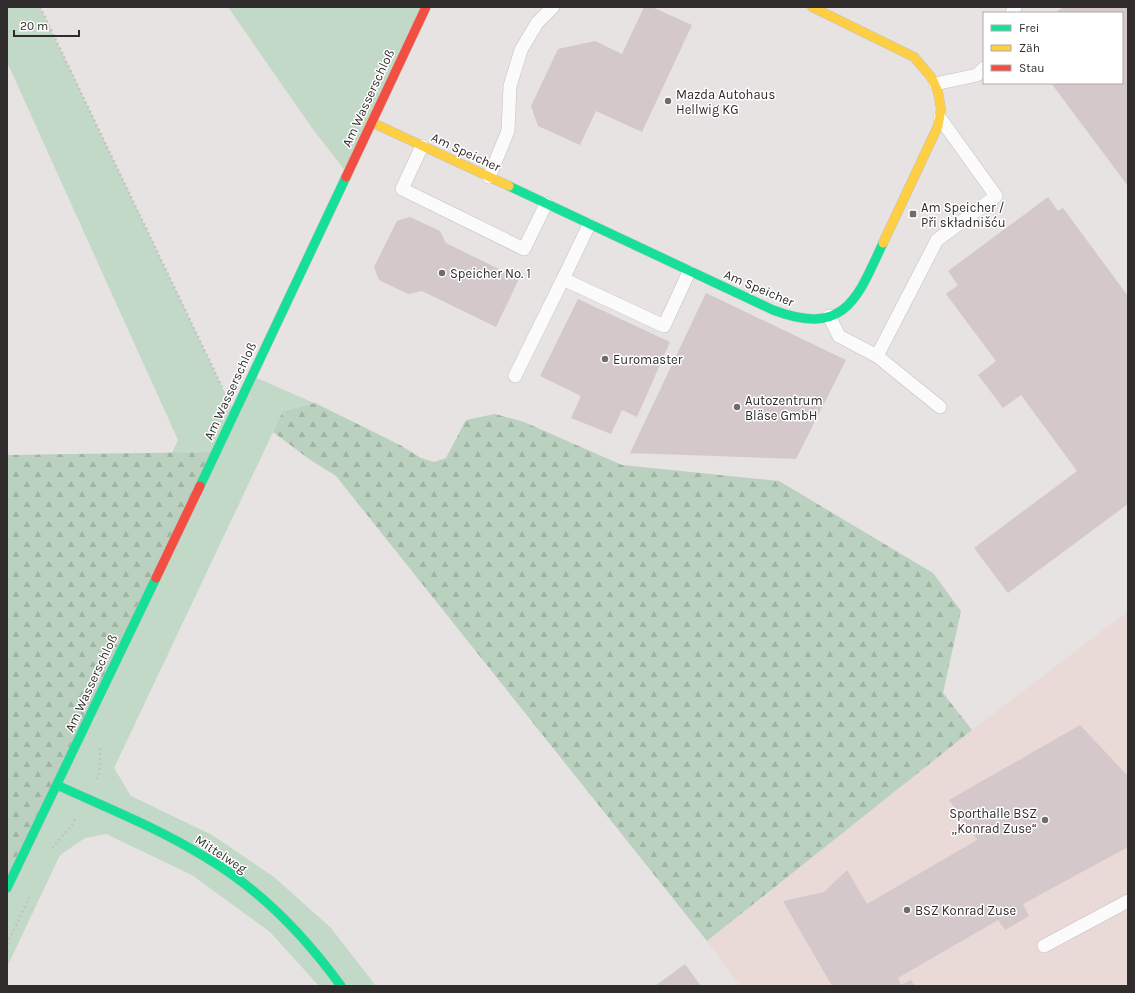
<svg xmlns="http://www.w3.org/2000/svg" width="1135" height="993" font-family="Karla,sans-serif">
<defs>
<pattern id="forest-firs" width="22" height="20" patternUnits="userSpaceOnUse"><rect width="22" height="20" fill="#b9d1be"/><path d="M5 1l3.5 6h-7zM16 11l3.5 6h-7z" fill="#9fb4a3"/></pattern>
</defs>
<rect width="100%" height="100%" fill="#e6e3e2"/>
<!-- education -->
<path fill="#eadad7" d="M1128,611V986H740L707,941L972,730Z"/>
<!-- grass -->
<g fill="#c1d9c6">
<path d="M7,7H40L234,412L252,376L314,403L283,411L114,768L131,796L212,835L274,877L331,928L376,986H319L270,932L192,875L106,834L85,838L60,855L7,967V881L215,452L172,453L178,440L7,62Z"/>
<path d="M228,7H425L347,173L312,128Z"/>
</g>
<!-- forest -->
<g fill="url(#forest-firs)">
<path d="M315,403L400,445L421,458L434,462L446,458L466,420L495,414L524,422L622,465L779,481L933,573L961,611L943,693L972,730L707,941L336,476L309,459L273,432L283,411Z"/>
<path d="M216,452L7,879V455Z"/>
</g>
<!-- building -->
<g fill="#d4c8cb">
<path d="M644,7H652L692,25L642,132L596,111L580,145L538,126L531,106L558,49L595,41L622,54Z"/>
<path d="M1063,7H1128V186L1051,83H1122V13H1055Z"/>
<path d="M1048,197L1058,211L1063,208L1128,296V504L1008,593L974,548L1077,471L1021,395L1003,408L978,375L996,361L946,294L958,285L948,271Z"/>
<path d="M410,217L440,231L446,243L519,279L496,327L422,291L408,294L379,280L374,267L397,221Z"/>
<path d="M706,293L846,360L796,459L630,453Z"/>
<path d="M578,299L670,342L637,417L622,410L611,434L571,418L581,396L540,376Z"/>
<path d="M1080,725L1128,776V847L1023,904L1029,916L1005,930L998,920L898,978L901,985L911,980L915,986H832L783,901L824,892L847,870L867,904L977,840L949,800Z"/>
<path d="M685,964L701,986H655Z"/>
</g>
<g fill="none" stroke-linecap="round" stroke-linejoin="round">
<defs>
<g id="lane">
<path d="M1012,13L1015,7"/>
<path d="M935,84L977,75L984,68"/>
<path d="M422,146L402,189L524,249L546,204"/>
<path d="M489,177L508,131L510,86L521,50L537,23L553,7"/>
<path d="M589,225L563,279L664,326L689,272"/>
<path d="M829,316L839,336L877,356L937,240L996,196L940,118"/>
<path d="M877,356L940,407"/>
<path d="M515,376L563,279"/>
<path d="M1044,946L1128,901"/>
</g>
<g id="fast">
<path d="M509,186L773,310C845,337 857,299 883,243"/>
<path d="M200,486L346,177"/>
<path d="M57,785C107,808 158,828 205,857C260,889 304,935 341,986"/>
<path d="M7,888L156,578"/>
</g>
<g id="slow">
<path d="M812,7L914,57L931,77L938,92L941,109L938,126L883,243"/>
<path d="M371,122L509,186"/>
</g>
<g id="jam">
<path d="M346,177L426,7"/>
<path d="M156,578L200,486"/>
</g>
</defs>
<!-- lane casing -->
<use href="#lane" stroke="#c3c0c0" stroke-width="14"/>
<!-- fast casing -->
<use href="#fast" stroke="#c3c0c0" stroke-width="10"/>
<!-- slow casing -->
<use href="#slow" stroke="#c3c0c0" stroke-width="10"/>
<!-- jam casing -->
<use href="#jam" stroke="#c3c0c0" stroke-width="10"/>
<!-- path -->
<g stroke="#c4c2c2" stroke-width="2.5" stroke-dasharray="2 3" stroke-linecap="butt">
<path d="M40,7L222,387"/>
<path d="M96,779L100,772V747"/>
<path d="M52,848L72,825L76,817"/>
<path d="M7,944L30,896"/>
</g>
<!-- lane -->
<use href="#lane" stroke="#fbfbfb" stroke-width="13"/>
<!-- fast -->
<use href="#fast" stroke="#16e098" stroke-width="9"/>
<!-- slow -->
<use href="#slow" stroke="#ffcf43" stroke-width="9"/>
<!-- jam -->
<use href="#jam" stroke="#f24e42" stroke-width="9"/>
</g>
<!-- markers -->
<g fill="#6f6c6b" stroke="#fff" stroke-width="1.5">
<circle cx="668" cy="101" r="4"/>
<rect x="909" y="210" width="8" height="8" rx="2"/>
<circle cx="442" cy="273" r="4"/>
<circle cx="605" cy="359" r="4"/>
<circle cx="737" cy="407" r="4"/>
<circle cx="1045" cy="820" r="4"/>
<circle cx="907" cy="910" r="4"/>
</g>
<g text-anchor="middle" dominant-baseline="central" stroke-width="3" stroke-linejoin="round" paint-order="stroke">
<!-- poi labels -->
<g font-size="13" fill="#2f2c2b" stroke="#fff" text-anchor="start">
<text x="676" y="94">Mazda Autohaus<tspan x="676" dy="15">Hellwig KG</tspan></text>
<text x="921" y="207">Am Speicher /<tspan x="921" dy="15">Při składnišću</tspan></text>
<text x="450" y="273">Speicher No. 1</text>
<text x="613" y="359">Euromaster</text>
<text x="745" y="400">Autozentrum<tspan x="745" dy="15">Bläse GmbH</tspan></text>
<text x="1037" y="813" text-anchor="end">Sporthalle BSZ<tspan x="1037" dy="15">„Konrad Zuse“</tspan></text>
<text x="915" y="910">BSZ Konrad Zuse</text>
</g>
<!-- street labels -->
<g font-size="13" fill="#2f2c2b" stroke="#fff">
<text transform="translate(368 98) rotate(-65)">Am Wasserschloß</text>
<text transform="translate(466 152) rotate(25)">Am Speicher</text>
<text transform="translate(759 288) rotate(23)">Am Speicher</text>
<text transform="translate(230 391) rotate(-65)">Am Wasserschloß</text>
<text transform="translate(91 683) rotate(-65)">Am Wasserschloß</text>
<text transform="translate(221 854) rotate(33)">Mittelweg</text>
</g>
</g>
<!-- border -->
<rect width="1135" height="993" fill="none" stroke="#2f2c2b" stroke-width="16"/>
<!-- legend -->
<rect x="983" y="12" width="140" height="72" fill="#ffffff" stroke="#acabaa"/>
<rect x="991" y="25" width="20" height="6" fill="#16e098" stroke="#acabaa"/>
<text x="1019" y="32" font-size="12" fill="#2f2c2b">Frei</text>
<rect x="991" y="45" width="20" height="6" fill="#ffcf43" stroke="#acabaa"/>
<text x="1019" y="52" font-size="12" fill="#2f2c2b">Zäh</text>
<rect x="991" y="65" width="20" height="6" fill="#f24e42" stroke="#acabaa"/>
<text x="1019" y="72" font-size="12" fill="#2f2c2b">Stau</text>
<!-- scale -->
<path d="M14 30v6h65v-6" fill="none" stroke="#2f2c2b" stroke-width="2"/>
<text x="20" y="30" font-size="12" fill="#2f2c2b" stroke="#ffffff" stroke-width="3" paint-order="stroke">20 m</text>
</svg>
